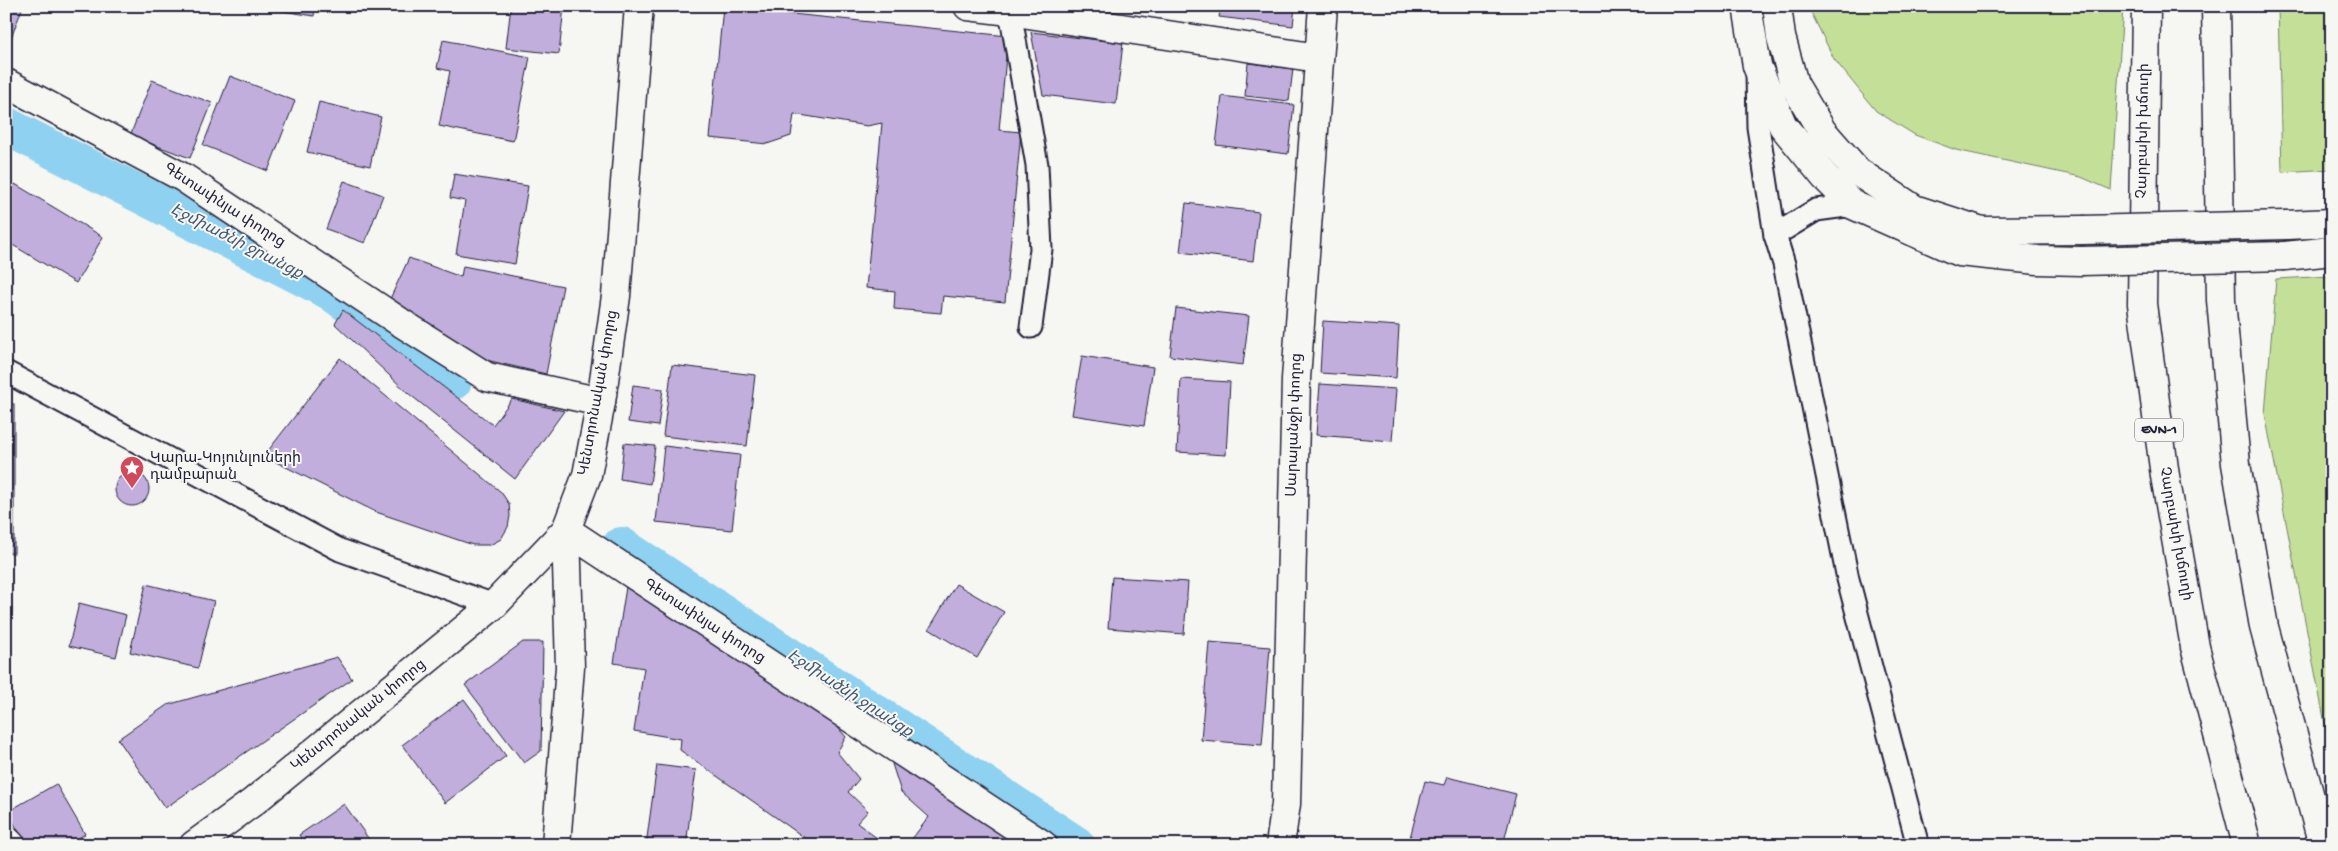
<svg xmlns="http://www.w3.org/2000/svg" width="2338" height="851" font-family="'Gochi Hand','Noto Sans Armenian',sans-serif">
<rect width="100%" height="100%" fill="#f6f6f2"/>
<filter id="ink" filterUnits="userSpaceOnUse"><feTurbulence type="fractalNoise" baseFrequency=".02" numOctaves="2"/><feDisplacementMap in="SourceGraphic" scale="10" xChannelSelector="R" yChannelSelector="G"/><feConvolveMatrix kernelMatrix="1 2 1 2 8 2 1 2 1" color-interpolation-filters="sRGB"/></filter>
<g filter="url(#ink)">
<!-- green -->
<g fill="#c4e098" stroke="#73816a">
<path d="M1808,6H2123L2111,190L2081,177L1956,150L1915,135L1876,111L1834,59Z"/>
<path d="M2278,6H2332V169L2282,172Z"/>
<path d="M2332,276V760L2265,414L2276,279Z"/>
</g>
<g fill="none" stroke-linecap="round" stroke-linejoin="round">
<!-- canal -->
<g stroke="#8fd1f0" stroke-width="38">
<path d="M6,126L330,291L453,381"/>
<path d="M621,546L1076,845"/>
</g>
</g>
<!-- building -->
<g fill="#c1aedd" stroke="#22223b">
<path d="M6,6H23L10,41L6,39Z"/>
<path d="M251,6H315L314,16Z"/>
<path d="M511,6H564L559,54L506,48Z"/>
<path d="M1221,6H1295L1293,26L1219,17Z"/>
<path d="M723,7L1008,36L999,130L1021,132L1005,302L943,296L941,313L894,309L895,291L866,288L882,123L867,126L794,114L791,136L767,144L710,138Z"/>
<path d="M1031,32L1123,43L1116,104L1043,95Z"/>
<path d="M443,40L530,57L513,141L439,126L450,71L437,68Z"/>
<path d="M1248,63L1293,69L1289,101L1245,96Z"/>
<path d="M230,76L295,101L268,171L203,145Z"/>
<path d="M152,80L212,103L190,158L130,136Z"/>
<path d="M1222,96L1294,105L1288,154L1216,145Z"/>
<path d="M319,102L381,117L370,166L307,152Z"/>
<path d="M454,174L528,186L515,264L456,254L465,201L450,198Z"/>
<path d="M344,181L383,195L365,243L326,229Z"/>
<path d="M15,184L103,237L76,283L6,241V198Z"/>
<path d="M1186,203L1259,212L1253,261L1180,252Z"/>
<path d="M409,258L461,277L463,266L563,286L546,374L469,356L389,301Z"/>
<path d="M1176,308L1249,316L1243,365L1170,356Z"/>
<path d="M343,310L493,425L512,399L564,411L515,479L408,393L335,324Z"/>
<path d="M1323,321L1399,326L1396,378L1320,373Z"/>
<path d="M1082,356L1153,367L1144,426L1072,415Z"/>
<path d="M340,358L501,492L509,504L510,516L508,527L501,539L490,545H473L376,512L264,456Z"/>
<path d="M672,365L755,375L747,446L663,436Z"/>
<path d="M1181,379L1230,382L1226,455L1177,452Z"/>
<path d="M1320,384L1396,389L1392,441L1316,435Z"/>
<path d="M633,385L663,389L658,426L628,422Z"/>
<rect x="6" y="404" width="8" height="149"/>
<path d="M624,443L655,446L650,484L620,479Z"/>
<path d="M664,446L740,455L732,530L656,522Z"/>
<circle cx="132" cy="489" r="17"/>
<path d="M1112,577L1188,582L1184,634L1108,628Z"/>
<path d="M146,584L214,601L198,668L130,652Z"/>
<path d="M956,584L1004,612L977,658L929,629Z"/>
<path d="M626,587L817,703L846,737L837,752L859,779L848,792L868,811L857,823L886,845H815L680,750L681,739L634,731L644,668L614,663Z"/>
<path d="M79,603L126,615L116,657L69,646Z"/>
<path d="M523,642H543L541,751L524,763L465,685Z"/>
<path d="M1209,642L1270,647L1262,745L1201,740Z"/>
<path d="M337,657L352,679L165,808L118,739L167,705Z"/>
<path d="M464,699L506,756L445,803L402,745Z"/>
<path d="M896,755L1028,845H907L929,817L901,792L892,764Z"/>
<path d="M657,765L696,770L686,845H646Z"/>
<path d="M1447,777L1516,794L1503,845H1408L1425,781L1444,785Z"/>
<path d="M56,784L85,834L67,845H27L7,812Z"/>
<path d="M344,804L373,845H306L299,835Z"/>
<path d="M432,840L483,845H432Z"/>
</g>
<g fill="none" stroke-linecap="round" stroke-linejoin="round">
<defs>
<g id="service">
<path d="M1010,11L1037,165L1041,249L1031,327"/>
<path d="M1757,73L1758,127L1775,235L1784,264L1848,579L1917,842"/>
<path d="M1775,235L1816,210L1853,205"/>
<path d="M6,372L340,550L494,605"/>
</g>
<g id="minor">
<path d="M968,6L1010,11L1318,58"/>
<path d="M6,83L184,178L400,322L487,377L601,402"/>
<path d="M566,530L1043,845"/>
<path d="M6,840L11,845"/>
<path d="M556,845L570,667L566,530"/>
<path d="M1280,845L1286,804L1296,379L1323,6"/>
</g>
<path id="secondary" d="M194,845L253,802L494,605L566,530L587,475L601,402L616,296L639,6"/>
<g id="trunk">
<path d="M1747,6L1757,66L1783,126L1825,177L1853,205L1959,252L2038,260L2081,261"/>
<path d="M1777,6L1781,37L1794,84L1822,131L1858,172L1914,209L1982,231L2083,230"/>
<path d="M2146,6L2142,304L2165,476L2195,647L2247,845"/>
<path d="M2216,6L2221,300L2236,464L2264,627L2323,845"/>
<path d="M2286,225L2332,223"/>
<path d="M2285,256L2332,251"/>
</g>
</defs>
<!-- service casing -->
<use href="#service" stroke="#22223b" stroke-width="25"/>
<!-- minor casing -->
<use href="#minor" stroke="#22223b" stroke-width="31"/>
<!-- secondary casing -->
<use href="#secondary" stroke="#22223b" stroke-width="31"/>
<!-- trunk casing -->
<use href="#trunk" stroke="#22223b" stroke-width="31"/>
<!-- service -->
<use href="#service" stroke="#f6f6f2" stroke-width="21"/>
<!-- minor -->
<use href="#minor" stroke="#f6f6f2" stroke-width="28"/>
<!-- secondary -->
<use href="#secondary" stroke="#f6f6f2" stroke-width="28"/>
<!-- trunk -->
<use href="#trunk" stroke="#f6f6f2" stroke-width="28"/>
<defs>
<g id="trunk-bridge">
<path d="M2083,230L2286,225"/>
<path d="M2081,261L2285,256"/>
</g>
</defs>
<!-- trunk-bridge casing -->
<use href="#trunk-bridge" stroke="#22223b" stroke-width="31" stroke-linecap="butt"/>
<!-- trunk-bridge -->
<use href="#trunk-bridge" stroke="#f6f6f2" stroke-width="28"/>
</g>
</g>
<!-- icons -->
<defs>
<symbol id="sight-pin" viewBox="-11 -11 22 30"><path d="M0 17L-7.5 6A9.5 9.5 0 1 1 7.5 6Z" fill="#d1495b" stroke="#f6f6f2"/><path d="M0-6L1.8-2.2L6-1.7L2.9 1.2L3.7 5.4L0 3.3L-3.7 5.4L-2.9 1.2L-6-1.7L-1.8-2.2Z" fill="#fff"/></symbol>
</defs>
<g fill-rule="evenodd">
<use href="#sight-pin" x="118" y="454" width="28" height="38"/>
</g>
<g text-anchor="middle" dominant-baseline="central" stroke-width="4" stroke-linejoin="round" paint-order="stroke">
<!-- shield labels -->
<rect fill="#f6f6f2" stroke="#626272" stroke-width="1" x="2135" y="418.5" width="48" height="23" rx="4"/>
<g font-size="14" font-weight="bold" fill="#22223b">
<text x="2159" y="430">EVN-1</text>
</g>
<!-- street labels -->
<g font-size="15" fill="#22223b" stroke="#f6f6f2">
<text transform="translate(2144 131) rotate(-89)">Չարբախի խճուղի</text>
<text transform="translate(224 206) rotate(33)">Գետափնյա փողոց</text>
<text transform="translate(599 393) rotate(-80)">Կենտրոնական փողոց</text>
<text transform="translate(1295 425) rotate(-88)">Սարալանջի փողոց</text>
<text transform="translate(2175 534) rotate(80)">Չարբախի խճուղի</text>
<text transform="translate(704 622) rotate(33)">Գետափնյա փողոց</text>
<text transform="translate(359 716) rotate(-39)">Կենտրոնական փողոց</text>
</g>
<!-- poi labels -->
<g font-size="15" fill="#22223b" stroke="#f6f6f2" text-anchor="start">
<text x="150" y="459">Կարա-Կոյունլուների<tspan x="150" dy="17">դամբարան</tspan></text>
</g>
<!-- water labels -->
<g font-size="16" font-style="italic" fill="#435771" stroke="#f6f6f2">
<text transform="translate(236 243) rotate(27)">Էջմիածնի ջրանցք</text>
<text transform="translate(849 695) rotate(33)">Էջմիածնի ջրանցք</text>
</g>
</g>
<!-- margin -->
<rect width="2338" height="851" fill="none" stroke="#f6f6f2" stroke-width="25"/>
<rect x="12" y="12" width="2313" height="826" fill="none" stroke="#22223b" stroke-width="2" filter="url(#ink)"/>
</svg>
